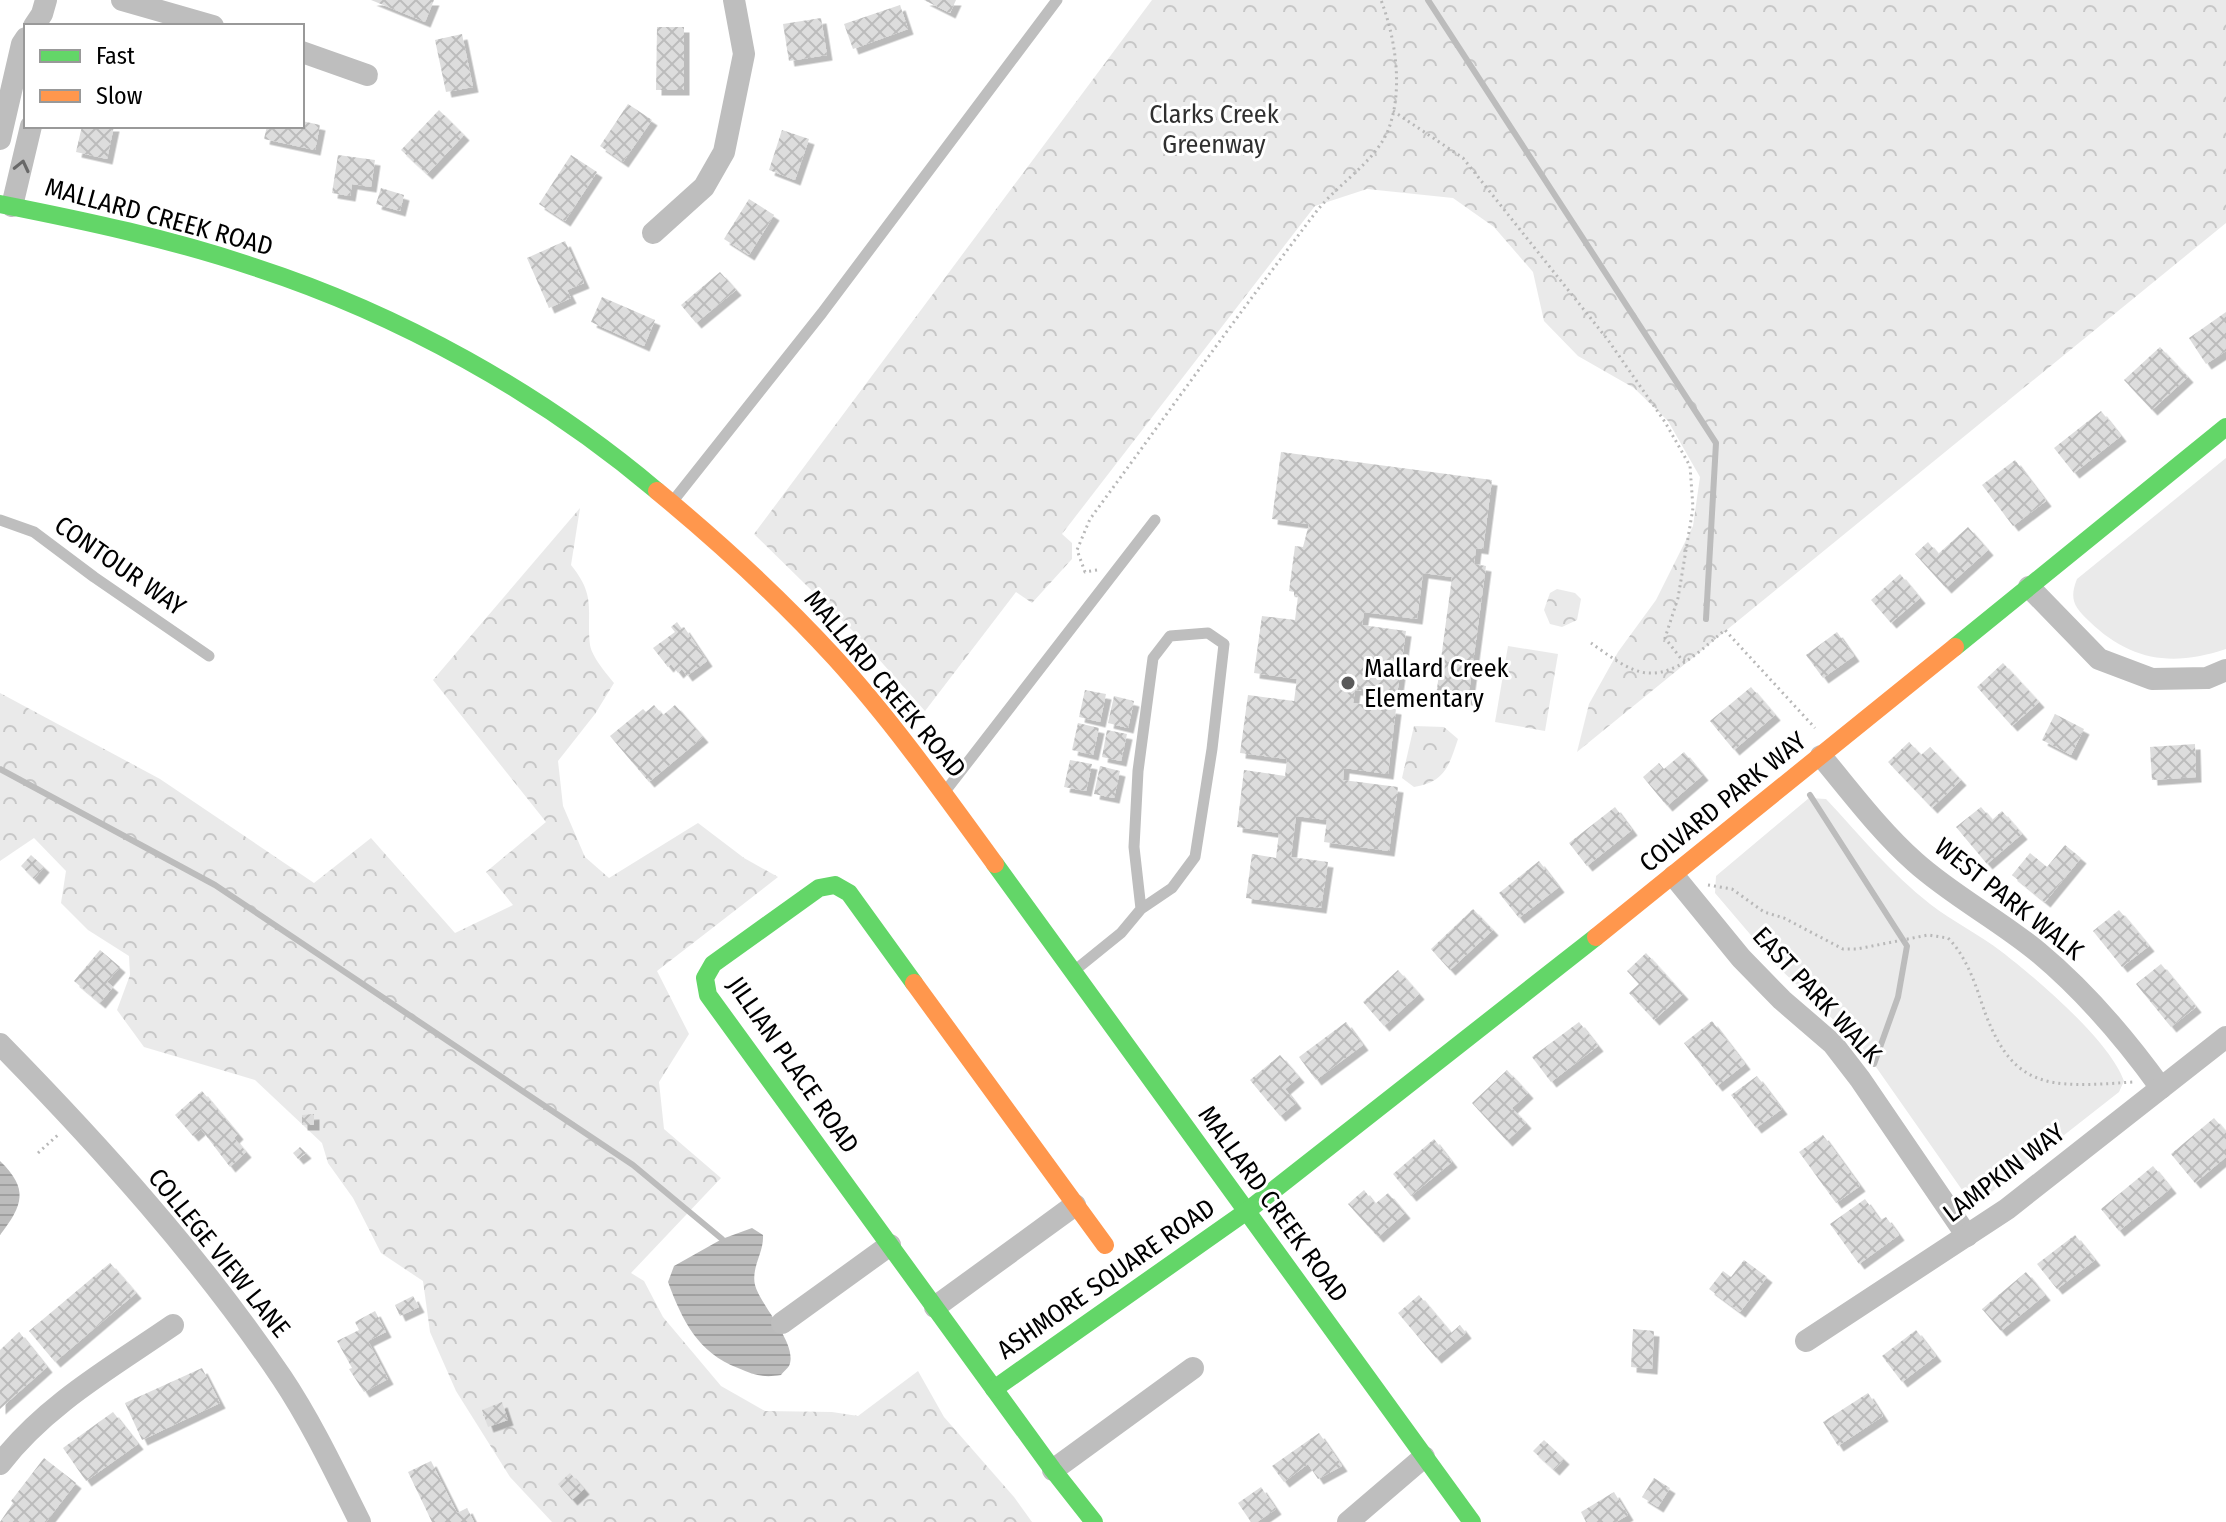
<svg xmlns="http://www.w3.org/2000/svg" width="2226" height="1522" font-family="'Fira Sans Condensed',sans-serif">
<defs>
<pattern id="forest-crowns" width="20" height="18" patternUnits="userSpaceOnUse" patternTransform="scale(2)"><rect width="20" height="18" fill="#eaeaea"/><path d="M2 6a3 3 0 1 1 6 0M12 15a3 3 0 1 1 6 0" fill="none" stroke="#c7c7c7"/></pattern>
<pattern id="water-rules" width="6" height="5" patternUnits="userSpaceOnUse" patternTransform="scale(2)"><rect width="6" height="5" fill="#bcbcbc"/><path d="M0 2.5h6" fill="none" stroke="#a0a0a0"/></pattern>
<pattern id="building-cross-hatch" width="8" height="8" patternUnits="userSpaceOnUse" patternTransform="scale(2)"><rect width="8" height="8" fill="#ddd"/><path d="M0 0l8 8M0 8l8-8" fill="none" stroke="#bcbcbc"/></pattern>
<filter id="shadow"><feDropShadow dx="5.5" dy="5.5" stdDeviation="0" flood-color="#0004"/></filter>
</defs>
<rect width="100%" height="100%" fill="#fff"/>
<!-- green -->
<g fill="#eaeaea">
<path d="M2226,458V649C2172,667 2130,661 2089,621C2074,607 2069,599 2077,579Z"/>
<path d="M1809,798L1826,799C1859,834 1891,874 1930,904C1953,922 1979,934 2002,952C2036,978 2110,1041 2124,1081L2119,1092L1984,1198L1967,1197L1862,1047L1778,967L1715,893L1716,876Z"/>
</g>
<!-- forest -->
<g fill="url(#forest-crowns)">
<path d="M1152,0H2226V223L1577,752L1589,704L1618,652L1656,600L1693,526L1700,477L1668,421L1634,388L1578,356L1544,321L1533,272L1494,227L1453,198L1367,189L1315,206L1062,534L1072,543V559L1032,603L1016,592L925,711L859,637L754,534Z"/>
<path d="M580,508L571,565C597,597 586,610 590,645C592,657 606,673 614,683L595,714L558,761L563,806L585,857L609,878L698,823L744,858L778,877L657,971L689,1034L659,1082L664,1129L721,1178L631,1273L644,1281L663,1317L721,1386L765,1411L832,1412L858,1416L918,1371L944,1417L1014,1497L1032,1522H552L510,1477L456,1391L430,1332L423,1281L381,1253L353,1198L328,1163L322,1143L255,1080L144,1047L117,1010L130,975L129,956L88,930L61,903L66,871L34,838L0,861V693L160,779L314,883L371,838L455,933L513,905L486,872L546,822L433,680Z"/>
<path d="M1557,589L1575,593L1581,599L1577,620L1562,627L1550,624L1544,610L1550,593Z"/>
<path d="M1508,646L1558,654L1545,731L1495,722Z"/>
<path d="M1414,726L1444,727L1458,739C1449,766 1445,782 1414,787L1402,778Z"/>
</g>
<!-- water -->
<g fill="url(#water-rules)">
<path d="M0,1161C29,1189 23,1205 0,1235Z"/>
<path d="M752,1228L763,1235C764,1253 751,1267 755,1285C760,1305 799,1345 789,1366C787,1369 783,1372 781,1375C763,1378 754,1375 738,1368C698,1353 682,1320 668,1282L674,1266L722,1239Z"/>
</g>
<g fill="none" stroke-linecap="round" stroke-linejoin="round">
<!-- stream -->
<g stroke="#bcbcbc" stroke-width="6">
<path d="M1428,0L1716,443L1706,619"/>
<path d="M0,769L215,885L633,1165L722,1239"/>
<path d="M1810,795L1907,946L1898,997L1874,1064"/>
</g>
</g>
<!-- building -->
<g fill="url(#building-cross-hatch)" filter="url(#shadow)">
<path d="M371,0H434L425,22Z"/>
<path d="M924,0H956L950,13Z"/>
<path d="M900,5L908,29L853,49L844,24Z"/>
<path d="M821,18L827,55L789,61L783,24Z"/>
<path d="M657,27H684V90H656Z"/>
<path d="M462,34L473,87L446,92L435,40Z"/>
<path d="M628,104L652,120L623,162L600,146Z"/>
<path d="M439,110L464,135L427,174L401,150Z"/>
<path d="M302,121L320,125L315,150L264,139L267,126H302Z"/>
<path d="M82,126H114L107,159L76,152Z"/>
<path d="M782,130L809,139L795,180L769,170Z"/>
<path d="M338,155L375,160L371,187L352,184L350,196L332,193Z"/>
<path d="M571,155L597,172L565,221L539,204Z"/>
<path d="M381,188L404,195L400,211L376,204Z"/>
<path d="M749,199L774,215L749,255L724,239Z"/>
<path d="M565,241L584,283L567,290L571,298L549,308L527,258Z"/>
<path d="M720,272L736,290L696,323L681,305Z"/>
<path d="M602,297L655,320L644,346L591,322Z"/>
<path d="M2226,312V351L2206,364L2189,338Z"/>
<path d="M2160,347L2188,377L2152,410L2124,380Z"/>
<path d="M2101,411L2121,436L2074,473L2054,448Z"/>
<path d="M1281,452L1492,480L1483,549L1476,548L1474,564L1486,566L1468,700L1436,696L1452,577L1423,573L1417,619L1364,612L1362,625L1406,631L1397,695L1355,690L1353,703L1396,709L1388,774L1344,768L1343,780L1398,787L1389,851L1324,842L1327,820L1296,816L1291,857L1328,862L1321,908L1246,898L1252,854L1276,858L1279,833L1237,827L1244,770L1285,776L1287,759L1240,753L1248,695L1294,701L1297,679L1254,673L1262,616L1295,620L1298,596H1294V592L1289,591L1295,546L1303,547L1309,524L1272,519Z"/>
<path d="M2015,460L2046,501L2013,526L1982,485Z"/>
<path d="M1968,527L1988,550L1946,588L1915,554L1928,542L1938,554Z"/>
<path d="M1900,574L1920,598L1891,623L1871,600Z"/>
<path d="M677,622L682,629L684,627L707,661L687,676L682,669L678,673L671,664L668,667L653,648L675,632L671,627Z"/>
<path d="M1837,632L1854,656L1823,678L1806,655Z"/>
<path d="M2003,663L2039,702L2012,726L1977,687Z"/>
<path d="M1751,687L1775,715L1734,750L1710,721Z"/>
<path d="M1085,690L1106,694L1100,722L1079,717Z"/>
<path d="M1114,696L1134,701L1128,728L1108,723Z"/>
<path d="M654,705L663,715L675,705L703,737L649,782L610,736L643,709L646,712Z"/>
<path d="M2055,714L2084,729L2071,755L2042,740Z"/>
<path d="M1078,723L1099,728L1093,755L1072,750Z"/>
<path d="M1107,730L1127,734L1121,761L1102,757Z"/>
<path d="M1909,742L1921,755L1930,747L1961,780L1932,808L1888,762Z"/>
<path d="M2195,744L2196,777L2152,780L2150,747Z"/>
<path d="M1684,752L1703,775L1667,806L1643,777L1659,763L1664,769Z"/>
<path d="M1070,760L1092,764L1086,791L1064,787Z"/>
<path d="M1100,766L1120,771L1114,798L1094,794Z"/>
<path d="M1615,807L1632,830L1587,866L1569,843Z"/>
<path d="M1981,807L1992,820L2002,811L2022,834L1987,864L1956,827Z"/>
<path d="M2065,845L2081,858L2045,902L2012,875L2030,853L2047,867Z"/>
<path d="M31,855L44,867L34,879L21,866Z"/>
<path d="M1539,861L1559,887L1519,918L1499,893Z"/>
<path d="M1473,909L1493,930L1450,970L1431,949Z"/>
<path d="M2119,910L2149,946L2122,967L2093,931Z"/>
<path d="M100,950L120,967L107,982L113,987L100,1003L74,981Z"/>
<path d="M1646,953L1683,994L1654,1020L1629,993L1639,984L1627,971Z"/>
<path d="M2161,964L2196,1007L2171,1027L2136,984Z"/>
<path d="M1398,970L1419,994L1384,1026L1363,1002Z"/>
<path d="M1712,1021L1745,1064L1717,1086L1684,1043Z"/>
<path d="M1346,1022L1363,1045L1316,1080L1299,1057Z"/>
<path d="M1579,1022L1598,1046L1551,1082L1532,1057Z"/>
<path d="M1280,1055L1299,1077L1285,1089L1296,1103L1280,1116L1250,1080Z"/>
<path d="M1507,1070L1528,1093L1512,1108L1526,1123L1507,1141L1472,1103Z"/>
<path d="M1757,1076L1782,1109L1756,1128L1731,1095Z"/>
<path d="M202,1091L238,1134L234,1138L246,1152L230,1167L201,1129L193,1136L175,1115Z"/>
<path d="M314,1114V1125H302V1115Z"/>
<path d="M2214,1118L2226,1132V1157L2195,1183L2171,1154Z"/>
<path d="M1823,1135L1860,1186L1836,1203L1799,1152Z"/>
<path d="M1434,1139L1452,1162L1411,1196L1393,1174Z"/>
<path d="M300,1147L306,1153L298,1159L293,1153Z"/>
<path d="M2153,1166L2171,1188L2119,1231L2101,1209Z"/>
<path d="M1364,1190L1375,1204L1388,1193L1405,1213L1378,1237L1348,1204Z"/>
<path d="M1865,1199L1880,1220L1886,1217L1899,1235L1859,1264L1830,1224Z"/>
<path d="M2075,1235L2095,1260L2057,1289L2037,1264Z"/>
<path d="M1744,1260L1767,1277L1740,1312L1709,1289L1723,1271L1731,1277Z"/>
<path d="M110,1263L136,1293L55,1362L29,1331Z"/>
<path d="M2026,1272L2045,1295L2001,1331L1982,1309Z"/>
<path d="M1419,1295L1451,1333L1460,1325L1466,1333L1436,1358L1398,1313Z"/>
<path d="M413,1296L419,1307L400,1316L395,1305Z"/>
<path d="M375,1311L386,1332L368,1341L388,1379L364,1392L349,1369L352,1368L337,1341L359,1330L355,1322Z"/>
<path d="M1633,1329L1654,1331L1652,1369L1631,1367Z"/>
<path d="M1916,1330L1936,1356L1902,1382L1882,1356Z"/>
<path d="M19,1332L47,1367L0,1409V1350Z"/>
<path d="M202,1368L220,1403L142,1440L125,1403Z"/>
<path d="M1868,1393L1883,1416L1838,1446L1823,1422Z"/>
<path d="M502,1402L508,1420L488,1427L482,1410Z"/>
<path d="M113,1412L138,1444L86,1481L63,1448Z"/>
<path d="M1319,1433L1342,1466L1318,1479L1308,1464L1284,1482L1272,1466Z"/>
<path d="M1544,1440L1564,1459L1554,1470L1533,1451Z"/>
<path d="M44,1458L76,1483L46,1522H0L13,1503L11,1501Z"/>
<path d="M431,1461L457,1513L467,1508L474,1522H432L408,1472Z"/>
<path d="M570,1473L584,1489L572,1500L558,1484Z"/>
<path d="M1654,1478L1670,1488L1658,1507L1642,1497Z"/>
<path d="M1261,1487L1276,1509L1257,1522H1251L1238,1503Z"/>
<path d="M1614,1492L1628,1515L1616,1522H1586L1581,1512Z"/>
</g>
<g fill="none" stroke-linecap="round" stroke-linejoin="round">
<!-- path -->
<g stroke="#b8b8b8" stroke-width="3" stroke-dasharray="2 4" stroke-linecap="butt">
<path d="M1393,111L1463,158L1608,340L1665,422L1690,466L1693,508L1678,598L1665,638L1682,660L1686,661"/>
<path d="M1097,570L1085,572L1077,550L1090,519C1165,417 1239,313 1316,212C1338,183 1379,160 1390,125C1403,86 1395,37 1381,0"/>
<path d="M1591,643C1607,654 1629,672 1648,673C1678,675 1704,647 1725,630L1815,728"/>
<path d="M1708,885L1732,889L1764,912L1784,918L1843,949H1857L1928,935L1948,938C1964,954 1973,977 1980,998C2010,1091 2046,1088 2133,1082"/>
<path d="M38,1153L59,1134"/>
</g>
<!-- lane -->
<g stroke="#bebebe" stroke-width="11">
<path d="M673,501L822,313L1057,0"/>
<path d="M0,520L34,532L94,577L209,656"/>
<path d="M947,789L1155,520"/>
<path d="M1074,971L1121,933L1141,909L1172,888L1195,857L1212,749L1224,644L1208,633L1170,636L1153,658L1138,771L1134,847L1141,909"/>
</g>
<!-- street -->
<g stroke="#bebebe" stroke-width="22">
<path d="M122,0L213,26"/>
<path d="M34,26L42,14L46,0"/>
<path d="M302,52L367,75"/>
<path d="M0,139L22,44L26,38"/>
<path d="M12,206L31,126"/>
<path d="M653,233L704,187L724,152L744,54L734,0"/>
<path d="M2029,587L2099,659L2152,679L2207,678L2226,670"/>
<path d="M1821,756C1851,792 1880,831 1915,862C1953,896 1998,919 2038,952C2086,992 2125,1038 2161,1088"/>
<path d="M1674,876L1741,958L1782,1000L1833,1044L1860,1079L1967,1236"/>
<path d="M0,1044C101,1147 201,1258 282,1378C312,1423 336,1474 360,1522"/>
<path d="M935,1307L1075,1205"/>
<path d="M782,1323L890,1245"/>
<path d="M1806,1341L2007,1209L2226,1037"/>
<path d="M0,1464C45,1405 112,1367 173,1325"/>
<path d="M1053,1470L1193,1368"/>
<path d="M1348,1522L1424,1457"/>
</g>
<!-- fast -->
<g stroke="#63d668" stroke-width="18">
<path d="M0,204C86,221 171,239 254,267C399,314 541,393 657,491"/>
<path d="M1955,647L2226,427"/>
<path d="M995,864L1472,1522"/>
<path d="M914,983L849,893L835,885L819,888L713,964L705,978L708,995L1053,1470L1094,1522"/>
<path d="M994,1389L1247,1211L1596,937"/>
</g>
<!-- slow -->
<g stroke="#ff974d" stroke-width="18">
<path d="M657,491C720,543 780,598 835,658C893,722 944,794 995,864"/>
<path d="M1596,937L1955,647"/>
<path d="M914,983L1105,1245"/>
</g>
</g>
<!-- one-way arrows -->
<defs><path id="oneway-chevron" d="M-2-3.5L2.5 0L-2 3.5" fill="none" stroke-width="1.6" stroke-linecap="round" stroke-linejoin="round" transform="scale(2)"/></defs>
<use stroke="#686868" href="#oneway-chevron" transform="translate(22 166) rotate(-77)"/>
<!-- markers -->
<circle fill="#595959" stroke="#fff" stroke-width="3" cx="1348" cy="683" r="8"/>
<g text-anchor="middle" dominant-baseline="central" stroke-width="6" stroke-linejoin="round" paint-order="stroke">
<!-- park labels -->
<g font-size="26" fill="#303030" stroke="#fff">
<text x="1214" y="114">Clarks Creek<tspan x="1214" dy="30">Greenway</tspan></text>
</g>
<!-- street labels -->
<g font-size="26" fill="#000" stroke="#fff">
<text transform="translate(159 217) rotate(15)">MALLARD CREEK ROAD</text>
<text transform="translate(120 566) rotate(35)">CONTOUR WAY</text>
<text transform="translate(885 684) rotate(50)">MALLARD CREEK ROAD</text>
<text transform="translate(1723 802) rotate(-39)">COLVARD PARK WAY</text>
<text transform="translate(2009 899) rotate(38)">WEST PARK WALK</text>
<text transform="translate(1817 995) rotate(47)">EAST PARK WALK</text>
<text transform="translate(793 1065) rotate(55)">JILLIAN PLACE ROAD</text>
<text transform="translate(2004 1173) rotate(-37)">LAMPKIN WAY</text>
<text transform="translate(1273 1204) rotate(54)">MALLARD CREEK ROAD</text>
<text transform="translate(219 1253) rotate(51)">COLLEGE VIEW LANE</text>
<text transform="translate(1106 1279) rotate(-35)">ASHMORE SQUARE ROAD</text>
</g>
<!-- poi labels -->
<g font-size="26" fill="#000" stroke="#fff" text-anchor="start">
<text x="1364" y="668">Mallard Creek<tspan x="1364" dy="30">Elementary</tspan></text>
</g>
</g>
<!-- legend -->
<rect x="24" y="24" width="280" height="104" fill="#ffffff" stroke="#999999" stroke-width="2"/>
<rect x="40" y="50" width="40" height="12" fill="#63d668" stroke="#999999" stroke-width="2"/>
<text x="96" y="64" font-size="24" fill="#000000">Fast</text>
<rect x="40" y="90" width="40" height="12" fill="#ff974d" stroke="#999999" stroke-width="2"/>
<text x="96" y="104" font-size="24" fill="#000000">Slow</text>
</svg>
